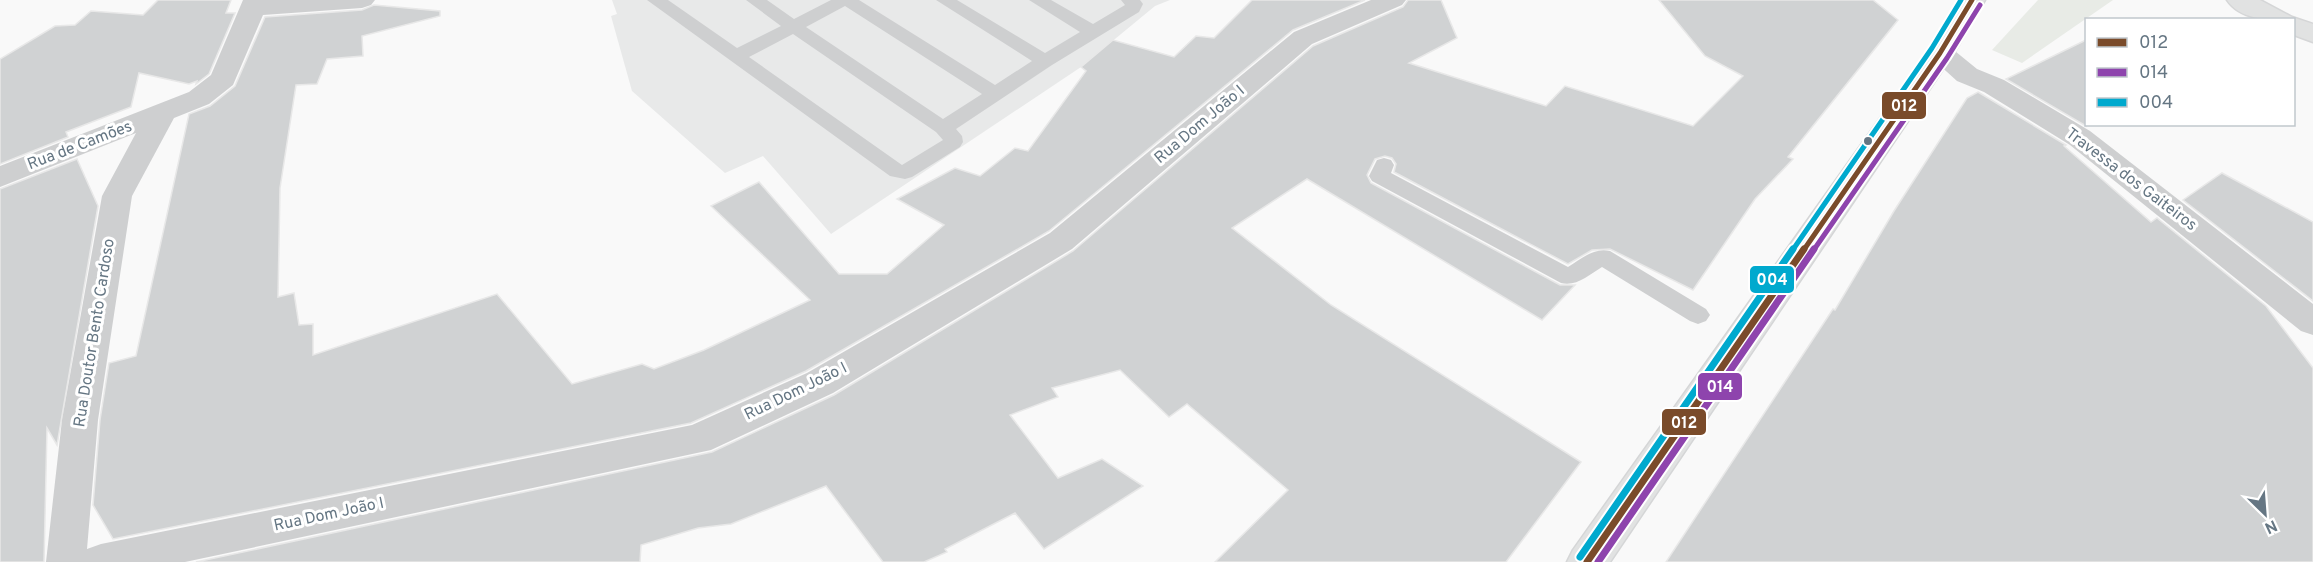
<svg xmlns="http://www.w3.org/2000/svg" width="2313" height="562" font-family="Overpass,sans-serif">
<rect width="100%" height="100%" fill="#f9f9f9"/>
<!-- built -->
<path fill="#e8e9e9" d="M612,0H1170L1155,6L1081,67L831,234L763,156L725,173L632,91L611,16L617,14Z"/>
<!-- green -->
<path fill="#e8ebe6" d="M2038,0H2113L2022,63L1992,50Z"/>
<!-- building -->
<g fill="#d0d2d3" stroke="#e8e8e8" stroke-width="1.5">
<path d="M158,0H231L226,13H235L209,74L196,84L197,81L189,84L139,73L131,107L66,132L68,137L0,164V59L55,26L75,25L91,11L143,15Z"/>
<path d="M1252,0H1365L1293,30L1049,231L806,371L691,423L113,539L93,505L100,420L109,363L136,356L189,114L210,106L235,86L265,17L362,10L374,5L440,11V16L362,36L363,56L327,59L317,84L296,85L280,188L278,297L294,293L299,325L313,324V355L497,294L572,384L642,364L654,369L704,350L810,300L711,206L759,182L839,274H887L944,225L897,199L955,168L980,176L1015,148L1028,151L1086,71L1081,67L1113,40L1174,57L1196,36L1214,38Z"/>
<path d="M1408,0H1441L1457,38L1409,63L1546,106L1565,86L1693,126L1743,76L1705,56L1659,0H1873L1898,20L1788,157L1793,159L1755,199L1693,290L1610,249L1592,250L1568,264L1394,172L1396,164L1392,158L1385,156L1375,159L1367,175L1371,183L1560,285H1575L1542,320L1307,179L1232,228L1331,305L1581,462L1506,562H1215L1288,490L1187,404L1169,417L1120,370L1052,388L1058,397L1010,415L1058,478L1102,459L1143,486L1044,549L1015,513L945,549L947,552L924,562H883L826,486L731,524L698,528L641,545L640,562H196L712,452L834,395L1073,251L1313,46L1403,7Z"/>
<path d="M2086,40V126L2006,79Z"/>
<path d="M1978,92L2066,145L2064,146L2151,222L2157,218L2266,306L2313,368V562H1666L1833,309L1835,310L1894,211L1967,98Z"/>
<path d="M77,159L98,206L57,445L47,428L44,562H0V189Z"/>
<path d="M2222,173L2313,222V301L2183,200Z"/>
</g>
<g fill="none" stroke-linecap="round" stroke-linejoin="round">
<defs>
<g id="secondary">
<path d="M1959,0H1985L1954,53L1610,562H1567L1573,550L1927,52Z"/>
<path d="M2227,0H2260L2292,17L2313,24V42L2294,35V20C2271,20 2241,21 2227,0Z"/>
</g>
</defs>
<!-- secondary casing -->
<use href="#secondary" stroke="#d5d6d7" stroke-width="3"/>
<!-- lane -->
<g fill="#cecfd0" fill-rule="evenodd">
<path d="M647,0H668L737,48L781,26L746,0H767L794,19L831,0H859L995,85L1032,61L936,0H957L1045,53L1080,32L1029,0H1051L1093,24L1125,5L1121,0H1140L1143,4L1139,12L1052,65L956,129L962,136L963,142L960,147L912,177L905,179L890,176ZM845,6L982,94L943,119L806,27ZM793,34L936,132L943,140L902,165L749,57Z"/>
<path d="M1384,158L1391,160L1394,165L1391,173L1568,267C1581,259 1594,247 1610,251L1706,309L1710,315L1706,321L1698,324L1690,321L1602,267C1589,275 1576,287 1561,283L1372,181L1369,176L1377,160Z"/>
</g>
<!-- street -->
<g fill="#cecfd0" fill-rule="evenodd">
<path d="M243,0H375L371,5L362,8L263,15L233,85L209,104L174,118L132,196L98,420L87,549L101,544L692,425L807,373L1050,233L1294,32L1371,0H1406L1402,5L1312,44L1072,249L833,393L711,450L185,562H46L62,420L102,196L136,133L0,187V166L189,92L211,75Z"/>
<path d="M1940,45L1950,47L1977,69L2004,80L2090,131L2313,304V335L2301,331L2070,145L1984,92L1957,81L1926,53L1930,47Z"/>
</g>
<!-- secondary -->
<use href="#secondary" fill="#e1e2e2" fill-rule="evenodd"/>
<defs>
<path id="bus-1-far1" d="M1803,251L1940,53L1972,0"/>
<path id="bus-1" d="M1587,562L1804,249"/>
<path id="bus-2-far1" d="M1813,251L1947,58L1980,5"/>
<path id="bus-2" d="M1598,562L1814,249"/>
<path id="bus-3-far1" d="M1792,251L1932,48L1961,0"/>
<path id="bus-3" d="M1580,557L1793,249"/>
</defs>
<!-- bus-1-far1 casing -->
<use href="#bus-1-far1" stroke="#fff" stroke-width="9"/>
<!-- bus-1 casing -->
<use href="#bus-1" stroke="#fff" stroke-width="11"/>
<!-- bus-2-far1 casing -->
<use href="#bus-2-far1" stroke="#fff" stroke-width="9"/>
<!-- bus-2 casing -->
<use href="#bus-2" stroke="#fff" stroke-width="11"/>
<!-- bus-3-far1 casing -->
<use href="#bus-3-far1" stroke="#fff" stroke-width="9"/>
<!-- bus-3 casing -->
<use href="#bus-3" stroke="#fff" stroke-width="11"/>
<!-- bus-1-far1 -->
<use href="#bus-1-far1" stroke="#7a4b2a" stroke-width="5"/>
<!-- bus-1 -->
<use href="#bus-1" stroke="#7a4b2a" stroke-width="7"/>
<!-- bus-2-far1 -->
<use href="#bus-2-far1" stroke="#8e44ad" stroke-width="5"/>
<!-- bus-2 -->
<use href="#bus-2" stroke="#8e44ad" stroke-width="7"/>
<!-- bus-3-far1 -->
<use href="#bus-3-far1" stroke="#00a9ce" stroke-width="5"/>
<!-- bus-3 -->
<use href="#bus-3" stroke="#00a9ce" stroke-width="7"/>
</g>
<!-- markers -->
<circle fill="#657683" stroke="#fff" stroke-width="2" cx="1868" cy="141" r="5"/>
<g text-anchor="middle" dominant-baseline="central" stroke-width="6" stroke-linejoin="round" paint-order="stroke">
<!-- street labels -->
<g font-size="16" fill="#657683" stroke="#fff">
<text transform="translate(1200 125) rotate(-40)">Rua Dom João I</text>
<text transform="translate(80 146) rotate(-21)">Rua de Camões</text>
<text transform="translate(2131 180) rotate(37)">Travessa dos Gaiteiros</text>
<text transform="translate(95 333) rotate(-81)">Rua Doutor Bento Cardoso</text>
<text transform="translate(796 392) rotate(-26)">Rua Dom João I</text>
<text transform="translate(329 515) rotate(-12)">Rua Dom João I</text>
</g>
</g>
<g stroke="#fff" stroke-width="2">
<rect x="1881" y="91" width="46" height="29" rx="6" fill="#7a4b2a"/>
<rect x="1749" y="265" width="46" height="29" rx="6" fill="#00a9ce"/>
<rect x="1697" y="372" width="46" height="29" rx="6" fill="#8e44ad"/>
<rect x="1661" y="408" width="46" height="28" rx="6" fill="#7a4b2a"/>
</g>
<g font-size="16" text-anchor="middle" font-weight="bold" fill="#fff">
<text x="1904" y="111">012</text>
<text x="1772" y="285">004</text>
<text x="1720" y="392">014</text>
<text x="1684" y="428">012</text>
</g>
<!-- legend -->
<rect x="2085" y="18" width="210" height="108" fill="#ffffff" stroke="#c1c8cd" stroke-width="1.5"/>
<rect x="2097" y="38" width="30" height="9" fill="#7a4b2a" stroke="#c1c8cd" stroke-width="1.5"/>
<text x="2139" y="48" font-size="18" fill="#657683">012</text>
<rect x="2097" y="68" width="30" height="9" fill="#8e44ad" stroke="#c1c8cd" stroke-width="1.5"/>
<text x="2139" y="78" font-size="18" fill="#657683">014</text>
<rect x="2097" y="98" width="30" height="9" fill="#00a9ce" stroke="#c1c8cd" stroke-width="1.5"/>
<text x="2139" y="108" font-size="18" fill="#657683">004</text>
<!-- north arrow -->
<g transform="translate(2265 514) rotate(155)" stroke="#ffffff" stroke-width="4.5" paint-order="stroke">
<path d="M0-4.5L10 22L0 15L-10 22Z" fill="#657683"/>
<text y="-9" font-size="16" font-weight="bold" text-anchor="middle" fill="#657683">N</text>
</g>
</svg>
